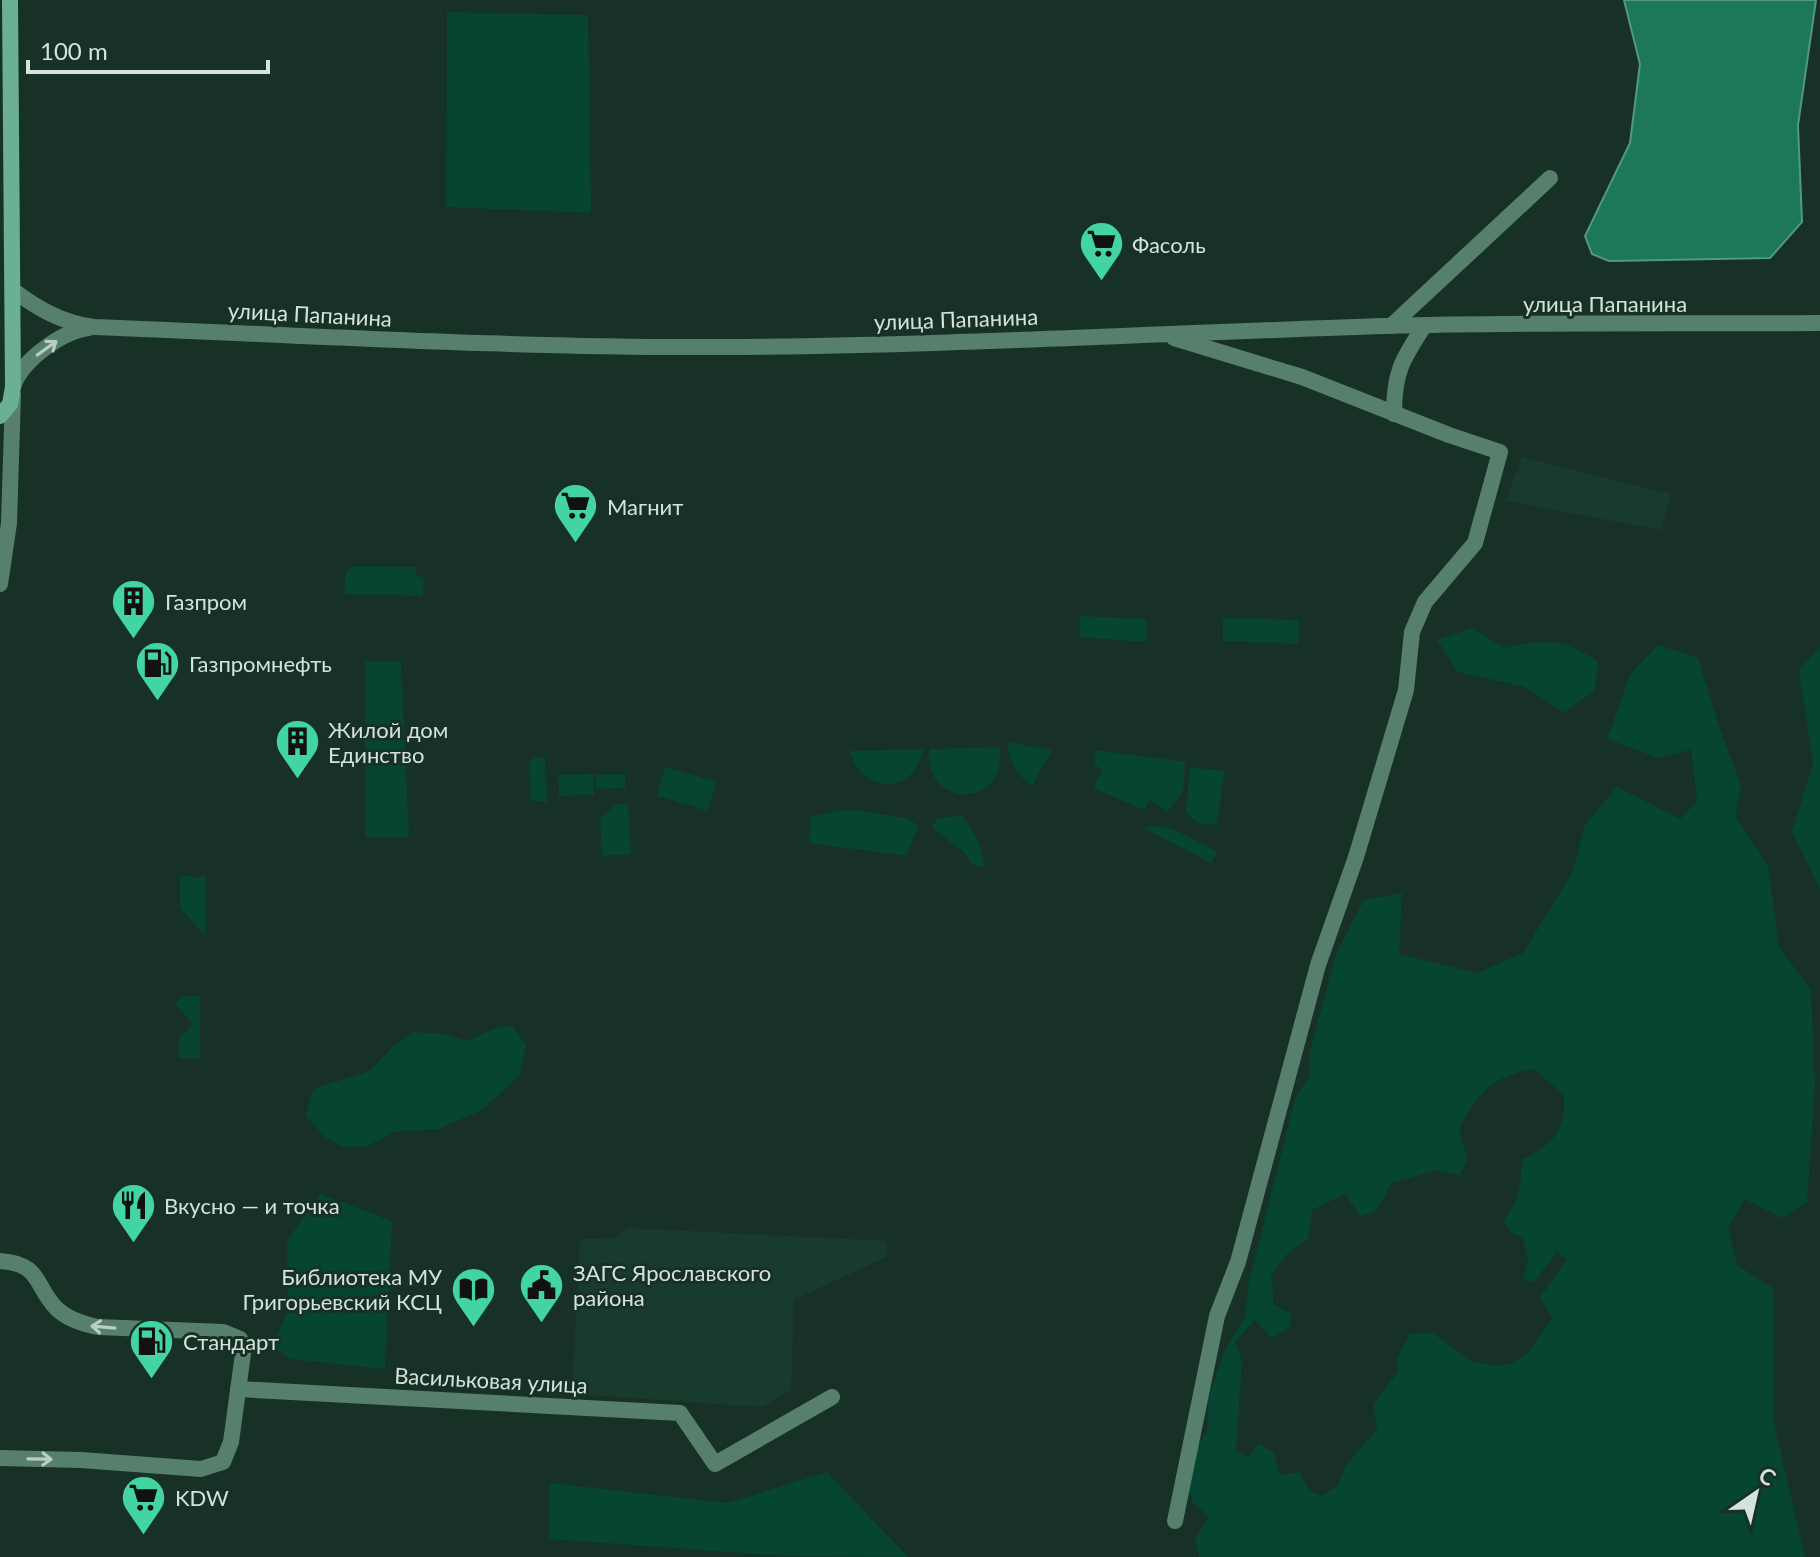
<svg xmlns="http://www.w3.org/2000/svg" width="1820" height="1557" font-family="Lato,sans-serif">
<rect width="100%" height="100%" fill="#173126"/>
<!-- built -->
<g fill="#193b2e">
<path d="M1522,457L1671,494L1661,530L1506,501Z"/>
<path d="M628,1228L887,1241L886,1257L794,1300L791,1390L762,1407L572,1394L580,1239L614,1238Z"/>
</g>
<!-- green -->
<g fill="#054531" fill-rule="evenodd">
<path d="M447,12L588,15L591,213L446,207Z"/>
<path d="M354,566L416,567V576L424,577L423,596L344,594L346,571Z"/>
<path d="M1080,616L1147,619L1146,642L1079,637Z"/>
<path d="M1223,618L1299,620L1298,644L1223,641Z"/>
<path d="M1473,628L1504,648C1545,639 1561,638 1598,661L1595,690L1564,713L1525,687L1458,672L1437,640Z"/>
<path d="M1658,645L1698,658L1721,732L1741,785L1735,816L1768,866L1779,947L1811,990L1815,1085L1807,1202L1782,1218L1745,1199L1728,1228L1737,1265L1774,1289L1773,1419L1805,1557H1199L1195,1539L1209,1517L1193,1503L1185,1478L1192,1452L1207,1433L1208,1401L1224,1351L1245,1317L1249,1281L1296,1096L1309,1077V1055L1337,951L1364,900L1402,893L1399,954L1477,973L1523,953L1572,873L1585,825L1617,787L1680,819L1697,801L1691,750L1658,758L1607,739L1631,673ZM1534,1069L1564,1096C1566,1132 1552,1144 1522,1160C1520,1186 1521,1200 1503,1221L1511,1232L1523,1238L1528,1261L1523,1279L1534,1282L1557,1252L1567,1260L1540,1297L1552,1318L1529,1352L1512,1364L1493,1365L1472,1362L1434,1334H1409L1398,1357V1372L1373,1404L1377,1429L1346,1465L1338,1486L1321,1496L1310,1491L1299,1472L1280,1475L1274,1453L1259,1444L1248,1457L1236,1451L1242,1361L1235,1341L1255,1320L1272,1338L1289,1328L1292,1314L1274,1305L1271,1275L1287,1254L1308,1239L1312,1210L1345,1194L1360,1216L1375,1212L1392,1183L1437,1170L1460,1175L1467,1159L1459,1128C1482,1090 1488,1079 1534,1069Z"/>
<path d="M1820,647V889L1792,832L1813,763L1799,670Z"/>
<path d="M365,661H401L409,837H365Z"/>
<path d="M1007,742L1052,750L1032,786C1016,773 1009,763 1007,742Z"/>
<path d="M999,747C1011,809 921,810 930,749Z"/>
<path d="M923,749C916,795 861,796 850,751Z"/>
<path d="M1096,750L1186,762L1182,793L1167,812L1150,799L1144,810L1094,788L1102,769L1094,765Z"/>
<path d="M534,758H545L547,802L531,800L529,763Z"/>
<path d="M665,767L716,782L708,811L657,796Z"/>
<path d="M1190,767L1224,771L1217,825L1197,823L1186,812Z"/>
<path d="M593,774L594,795L559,796L558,775Z"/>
<path d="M625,774V788L596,789L595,775Z"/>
<path d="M616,804H628L631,854L602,856L600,818Z"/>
<path d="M857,810L909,819L918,826L906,856L809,843L811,817L836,811Z"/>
<path d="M961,815C976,831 981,846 984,867L973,865L963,851L932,828L937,819Z"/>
<path d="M1149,826C1174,825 1196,841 1217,852L1211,863L1144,828Z"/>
<path d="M180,876L206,877L205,935L180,908Z"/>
<path d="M182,996H200V1058H179V1039L193,1024L175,1004Z"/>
<path d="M512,1025L526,1045L519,1076L482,1110L438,1129L395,1132L368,1146L343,1147L326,1138L306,1116L313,1089L370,1071L395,1045L414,1032L444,1034L468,1041L494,1029Z"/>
<path d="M320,1194L392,1221L385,1369L290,1359L272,1346L288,1310L287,1241Z"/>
<path d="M827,1472L908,1557L786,1556L549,1539L550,1483L728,1503Z"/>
</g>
<!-- water -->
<path fill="#1c7859" stroke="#539880" stroke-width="2" d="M1624,0H1816L1798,125L1802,222L1770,258L1609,261L1592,254L1585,236L1630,143L1640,64Z"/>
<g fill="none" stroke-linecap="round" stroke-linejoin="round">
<!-- minor -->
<g stroke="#56806d" stroke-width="16">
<path d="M13,290C38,309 63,323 94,327C302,335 510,348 719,347C941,346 1164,333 1386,326C1531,322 1676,324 1820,323"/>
<path d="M1391,326L1550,178"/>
<path d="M1174,338L1302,377L1449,435L1500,452L1475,543L1425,602L1412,632L1406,690L1356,857L1318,965L1238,1262L1217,1316L1175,1521"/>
<path d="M13,387C21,361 62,331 89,328"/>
<path d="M1394,414C1394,372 1402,360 1424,326"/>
<path d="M0,1261C42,1264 34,1285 56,1308C67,1319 83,1324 98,1327L223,1332L240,1339L244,1346L231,1442L223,1462L201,1469L81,1460L0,1458"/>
<path d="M238,1389L680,1413L715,1464L832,1397"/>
</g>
<!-- tertiary -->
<path stroke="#56806d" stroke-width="16" d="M0,584L9,523L13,395"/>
<!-- secondary -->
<path stroke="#6bb093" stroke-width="16" d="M0,416L10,404L13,387L10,0"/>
</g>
<!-- one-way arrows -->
<defs><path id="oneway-shaft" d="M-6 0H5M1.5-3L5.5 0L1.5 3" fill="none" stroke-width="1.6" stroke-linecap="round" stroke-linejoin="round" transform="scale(2)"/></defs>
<g stroke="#bacec5">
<use href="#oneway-shaft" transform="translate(47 348) rotate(-36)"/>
<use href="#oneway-shaft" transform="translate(103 1327) rotate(-175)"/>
<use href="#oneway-shaft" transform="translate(40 1459) rotate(1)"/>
</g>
<!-- icons -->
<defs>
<symbol id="supermarket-pin" viewBox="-11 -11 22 30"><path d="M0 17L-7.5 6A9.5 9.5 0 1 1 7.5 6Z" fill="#42d4a1" stroke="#173126"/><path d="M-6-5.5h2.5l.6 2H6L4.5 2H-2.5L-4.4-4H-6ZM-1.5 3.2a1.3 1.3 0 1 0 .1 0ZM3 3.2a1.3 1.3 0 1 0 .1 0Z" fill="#111"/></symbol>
<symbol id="building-pin" viewBox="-11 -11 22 30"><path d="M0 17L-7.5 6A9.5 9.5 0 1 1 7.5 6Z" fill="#42d4a1" stroke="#173126"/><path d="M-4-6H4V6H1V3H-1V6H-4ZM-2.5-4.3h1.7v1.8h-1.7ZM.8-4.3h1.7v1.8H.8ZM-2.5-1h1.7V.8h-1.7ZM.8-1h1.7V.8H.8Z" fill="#111"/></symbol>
<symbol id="fuel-pin" viewBox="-11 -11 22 30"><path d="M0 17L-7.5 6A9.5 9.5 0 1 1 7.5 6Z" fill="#42d4a1" stroke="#173126"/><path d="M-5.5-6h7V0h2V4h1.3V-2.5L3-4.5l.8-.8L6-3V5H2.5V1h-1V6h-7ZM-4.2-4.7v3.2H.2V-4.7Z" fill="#111"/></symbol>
<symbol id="restaurant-pin" viewBox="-11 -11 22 30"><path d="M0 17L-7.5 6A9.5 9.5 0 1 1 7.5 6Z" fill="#42d4a1" stroke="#173126"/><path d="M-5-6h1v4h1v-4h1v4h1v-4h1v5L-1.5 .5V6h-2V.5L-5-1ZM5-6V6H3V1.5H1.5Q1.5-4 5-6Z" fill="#111"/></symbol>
<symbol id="civic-pin" viewBox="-11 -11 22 30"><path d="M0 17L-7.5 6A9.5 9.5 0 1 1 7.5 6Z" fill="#42d4a1" stroke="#173126"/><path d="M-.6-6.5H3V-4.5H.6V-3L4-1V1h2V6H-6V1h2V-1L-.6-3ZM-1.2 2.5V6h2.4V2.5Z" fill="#111"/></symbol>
<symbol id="library-pin" viewBox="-11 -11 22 30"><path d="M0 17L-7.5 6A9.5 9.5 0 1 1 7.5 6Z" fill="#42d4a1" stroke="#173126"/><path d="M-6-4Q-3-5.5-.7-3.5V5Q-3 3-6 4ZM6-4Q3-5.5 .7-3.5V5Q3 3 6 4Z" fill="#111"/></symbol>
</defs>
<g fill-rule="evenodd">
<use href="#supermarket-pin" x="1076" y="218" width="51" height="69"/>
<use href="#supermarket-pin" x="550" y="480" width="51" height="69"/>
<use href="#building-pin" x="108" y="576" width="51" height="69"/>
<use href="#fuel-pin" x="132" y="638" width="51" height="69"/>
<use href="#building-pin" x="272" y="716" width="51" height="69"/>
<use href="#restaurant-pin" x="108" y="1180" width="51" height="69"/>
<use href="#civic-pin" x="516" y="1260" width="51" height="69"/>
<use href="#library-pin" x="448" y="1264" width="51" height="69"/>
<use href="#fuel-pin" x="126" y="1316" width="51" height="69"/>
<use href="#supermarket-pin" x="118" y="1472" width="51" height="69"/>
</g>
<g text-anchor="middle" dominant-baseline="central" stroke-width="6" stroke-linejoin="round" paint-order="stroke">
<!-- poi labels -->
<g font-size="22" fill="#d3e2db" stroke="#173126" text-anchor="start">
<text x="1132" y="244">Фасоль</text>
<text x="607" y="506">Магнит</text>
<text x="165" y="601">Газпром</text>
<text x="189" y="663">Газпромнефть</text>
<text x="328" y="729">Жилой дом<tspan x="328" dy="25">Единство</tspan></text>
<text x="164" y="1205">Вкусно — и точка</text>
<text x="573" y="1272">ЗАГС Ярославского<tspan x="573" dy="25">района</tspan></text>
<text x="442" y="1276" text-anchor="end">Библиотека МУ<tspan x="442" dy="25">Григорьевский КСЦ</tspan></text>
<text x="183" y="1341">Стандарт</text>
<text x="175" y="1497">KDW</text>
</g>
<!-- street labels -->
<g font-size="22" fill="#d3e2db" stroke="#173126">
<text x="1605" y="303">улица Папанина</text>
<text transform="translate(310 314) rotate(3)">улица Папанина</text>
<text transform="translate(956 319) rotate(-2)">улица Папанина</text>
<text transform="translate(491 1380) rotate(3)">Васильковая улица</text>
</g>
</g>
<!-- north arrow -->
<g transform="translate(1756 1493) rotate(34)" stroke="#173126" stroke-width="6" paint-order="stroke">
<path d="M0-6L14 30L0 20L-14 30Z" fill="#d3e2db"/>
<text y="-12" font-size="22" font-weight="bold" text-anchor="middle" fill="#d3e2db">С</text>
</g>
<!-- scale -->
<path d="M28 60v12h240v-12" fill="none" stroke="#d3e2db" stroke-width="4"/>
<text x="40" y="60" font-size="24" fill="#d3e2db" stroke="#173126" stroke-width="6" paint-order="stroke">100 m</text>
</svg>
